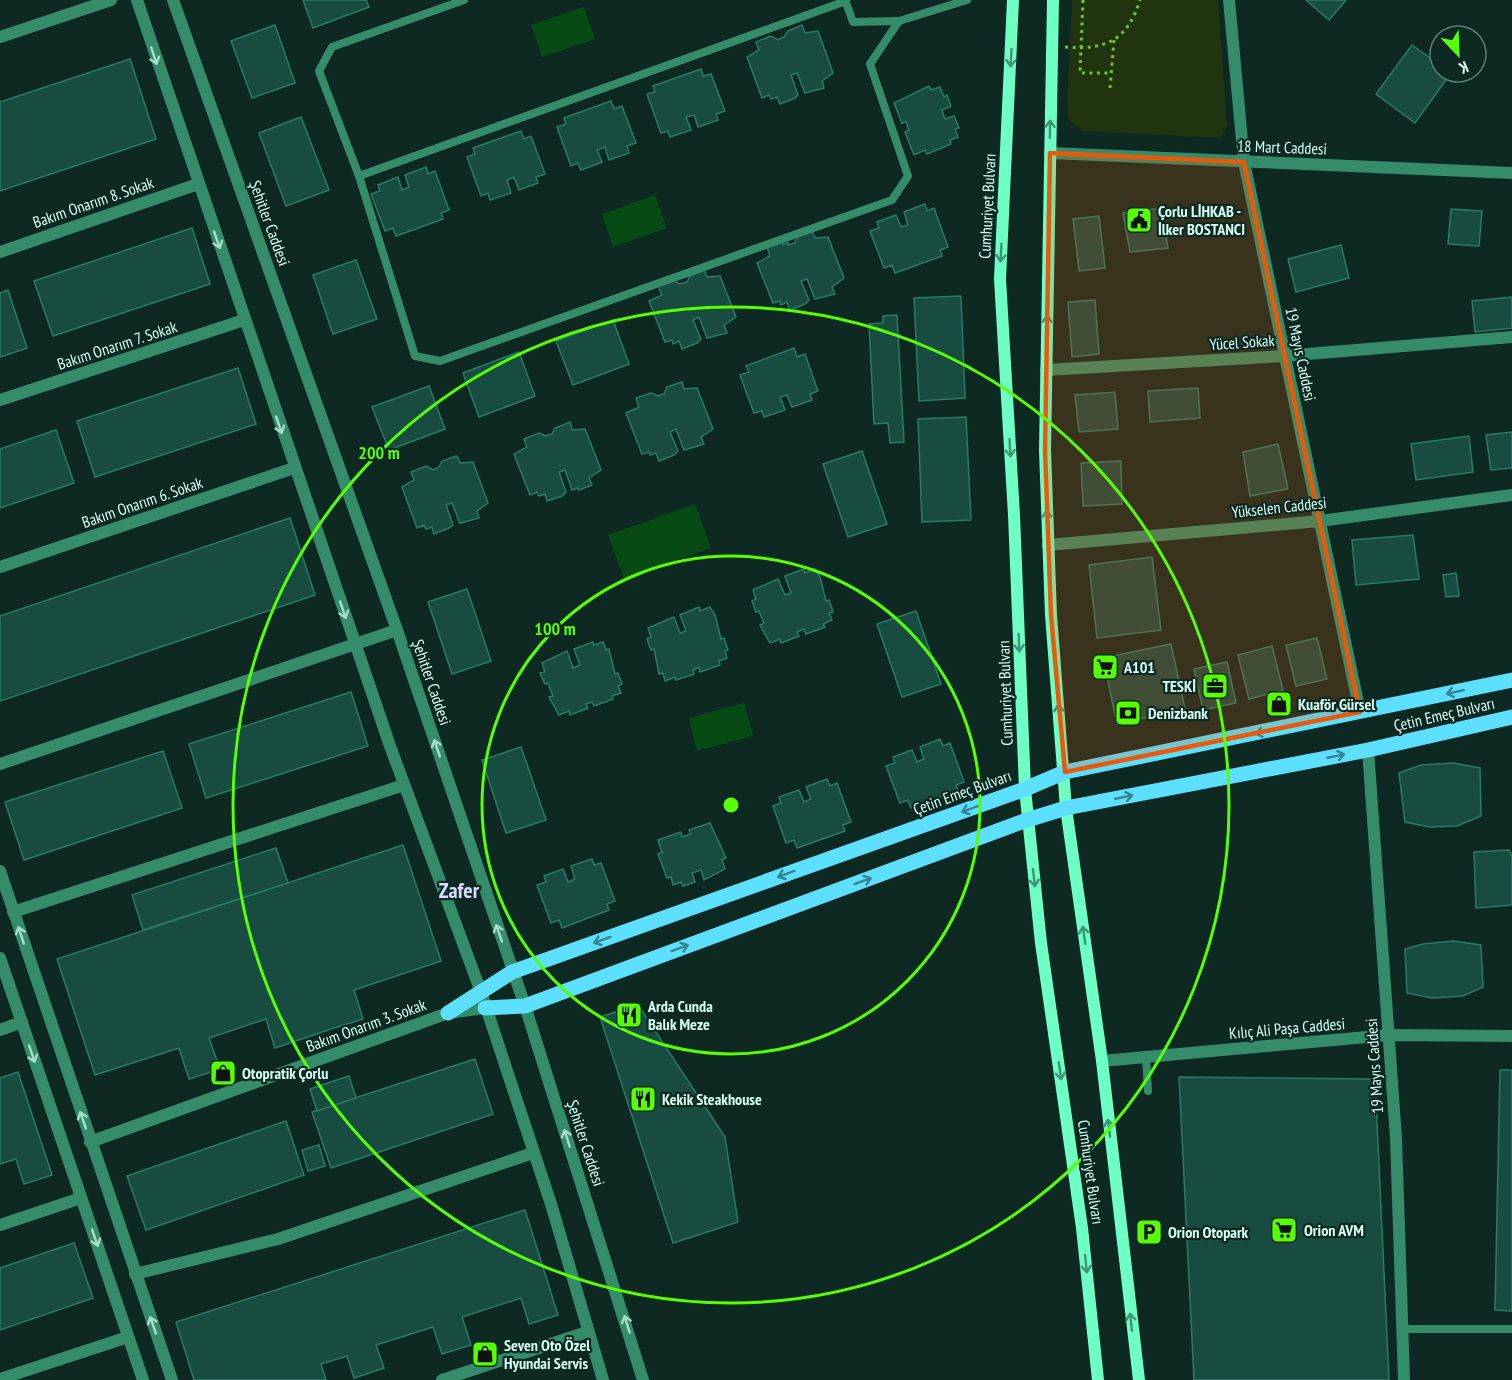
<svg xmlns="http://www.w3.org/2000/svg" width="1512" height="1380" font-family="'PT Sans Narrow',sans-serif">
<rect width="100%" height="100%" fill="#0e2922"/>
<!-- green -->
<path fill="#213410" d="M1072,0H1218L1227,126L1220,138L1084,131L1070,122L1067,107Z"/>
<!-- water -->
<g fill="#064a14">
<path d="M584,7L595,39L542,57L531,25Z"/>
<path d="M655,195L667,228L613,247L602,214Z"/>
<path d="M695,504L711,548L624,579L608,535Z"/>
<path d="M744,703L753,736L697,751L689,718Z"/>
</g>
<!-- building -->
<g fill="#184c40" stroke="#297a67" stroke-width="1.5">
<path d="M303,0H366L369,7L313,28Z"/>
<path d="M1306,0H1346L1329,20Z"/>
<path d="M275,25L295,83L252,98L231,41Z"/>
<path d="M802,25L805,33L818,31L833,73L822,81L824,88L805,93L797,73L791,75L798,95L795,98L780,104L777,97L771,99L769,95L762,98L747,57L759,50L756,42L771,36L778,40L784,37L788,31Z"/>
<path d="M1412,45L1440,65V72L1451,73L1415,123L1376,94Z"/>
<path d="M130,59L156,139L0,191V102Z"/>
<path d="M701,69L703,76L711,74L725,111L716,114L718,120L698,127L694,115L686,117L691,130L670,137L668,131L661,133L647,94L655,92L653,86Z"/>
<path d="M929,86L931,90L940,87L944,97L947,95L951,106L942,110L945,119L954,116L959,128L955,129L958,137L950,140L951,144L927,154L925,150L914,155L905,132L909,130L906,122L902,123L894,103Z"/>
<path d="M611,101L614,109L622,106L636,143L627,146L629,153L609,160L605,147L597,150L602,162L581,170L578,163L571,166L557,127L566,124L564,118Z"/>
<path d="M301,117L329,190L286,206L259,133Z"/>
<path d="M521,131L524,139L531,136L545,174L536,177L538,183L519,190L514,177L507,180L511,193L490,200L488,193L481,196L467,157L475,154L473,148Z"/>
<path d="M426,167L428,174L435,171L449,210L441,213L443,219L396,236L393,228L385,231L371,194L380,191L378,185L398,177L402,190L409,187L405,175Z"/>
<path d="M925,204L927,211L934,208L948,247L940,250L942,256L895,273L892,265L884,268L870,231L879,228L877,222L896,215L901,227L908,225L904,212Z"/>
<path d="M1162,208L1168,248L1130,252L1123,213Z"/>
<path d="M1451,209L1482,211L1479,246L1448,244Z"/>
<path d="M1099,216L1105,268L1079,271L1073,219Z"/>
<path d="M192,228L210,284L53,336L34,281Z"/>
<path d="M812,231L815,238L828,237L844,278L832,287L835,294L815,299L807,279L801,281L809,300L805,304L790,310L787,302L781,305L780,301L773,303L757,263L770,256L767,247L782,242L783,245L788,242V245L795,243L798,236Z"/>
<path d="M1341,245L1349,278L1296,292L1288,259Z"/>
<path d="M356,260L377,319L333,334L313,275Z"/>
<path d="M704,270L707,277L720,276L736,317L724,325L727,333L707,338L699,317L693,320L701,339L697,343L682,349L679,341L673,344L672,340L665,342L649,301L662,295L658,286L673,281L680,284L687,282L690,276Z"/>
<path d="M8,290L27,348L0,357V293Z"/>
<path d="M961,296L965,398L919,401L914,298Z"/>
<path d="M1512,297V328L1475,332L1472,301Z"/>
<path d="M1095,300L1099,354L1072,357L1068,302Z"/>
<path d="M897,315L904,442L890,443L888,423L874,424L869,324L883,323V316Z"/>
<path d="M613,320L629,364L573,385L556,341Z"/>
<path d="M794,348L797,357L805,354L818,391L810,394L812,400L792,407L787,395L780,397L785,410L764,417L762,411L754,413L740,375L749,372L746,366Z"/>
<path d="M519,352L535,396L479,417L463,373Z"/>
<path d="M238,368L256,424L95,477L77,421Z"/>
<path d="M682,382L684,389L697,388L713,429L701,437L704,444L684,450L676,429L670,432L678,451L674,455L659,461L656,453L650,455L649,452L642,454L626,413L639,407L636,398L651,393L658,396L664,394L667,387Z"/>
<path d="M429,386L445,429L389,450L372,407Z"/>
<path d="M1198,388L1200,418L1150,422L1148,391Z"/>
<path d="M1115,392L1118,429L1079,432L1075,395Z"/>
<path d="M966,417L971,520L922,522L918,419Z"/>
<path d="M570,422L572,430L585,429L601,470L589,478L592,485L579,490L578,488L572,490L565,470L559,472L566,492L562,496L547,501L545,494L539,496L537,492L530,495L514,454L527,447L524,439L539,433L546,436L552,434L555,428Z"/>
<path d="M56,430L74,483L0,508V449Z"/>
<path d="M1512,432V468L1491,470L1486,435Z"/>
<path d="M1469,436L1473,472L1416,480L1411,444Z"/>
<path d="M1278,444L1288,489L1250,496L1243,452Z"/>
<path d="M862,451L887,524L848,537L823,464Z"/>
<path d="M457,456L460,463L473,462L488,503L477,511L479,518L460,523L452,503L446,505L453,525L449,528L434,534L432,527L426,529L424,525L417,528L402,487L414,480L411,472L426,466L433,470L439,467L442,461Z"/>
<path d="M1121,461L1122,504L1083,506L1081,463Z"/>
<path d="M290,518L315,595L0,701V616Z"/>
<path d="M1413,535L1419,579L1356,585L1352,540Z"/>
<path d="M1152,557L1161,630L1097,638L1089,565Z"/>
<path d="M804,569L805,573L815,569L820,577L826,601L829,600L833,612L829,613L832,620L823,624L825,627L806,634L804,629L797,632L799,636L781,643L780,639L770,643L760,625L764,623L759,611L756,612L752,601L756,599L753,590L778,579L785,595L791,593L785,576Z"/>
<path d="M1456,573L1459,596L1446,597L1443,575Z"/>
<path d="M467,589L491,661L452,674L428,602Z"/>
<path d="M699,607L700,611L710,607L715,615L721,639L724,638L728,650L725,651L727,658L719,661L720,665L700,672L699,667L693,670L694,674L676,680L675,677L665,681L663,673L659,674L654,649L651,650L647,639L651,637L648,628L674,617L680,633L686,631L680,615Z"/>
<path d="M916,611L941,684L902,697L877,624Z"/>
<path d="M1317,638L1327,679L1296,686L1286,645Z"/>
<path d="M593,642L594,645L603,642L606,650L609,649L615,674L618,673L622,684L618,686L621,693L612,696L613,699L594,706L592,702L586,704L588,708L570,715L569,711L559,715L549,697L553,696L548,683L545,684L540,673L545,672L542,663L567,651L573,668L580,665L574,649Z"/>
<path d="M1171,644L1185,709L1117,724L1103,658Z"/>
<path d="M1272,646L1283,690L1249,699L1238,655Z"/>
<path d="M1227,662L1236,703L1203,710L1194,669Z"/>
<path d="M351,692L368,746L206,798L189,744Z"/>
<path d="M940,739L943,746L950,743L964,782L956,785L958,791L911,808L908,800L900,803L886,766L895,763L893,757L912,750L917,762L924,759L920,747Z"/>
<path d="M521,747L546,820L506,833L482,760Z"/>
<path d="M163,751L182,808L24,860L5,802Z"/>
<path d="M1453,763L1480,768L1481,816L1457,826L1430,827L1405,822L1399,773L1421,765Z"/>
<path d="M827,779L830,786L837,783L851,822L843,825L845,831L797,848L794,840L786,843L773,806L781,803L779,797L799,790L804,802L811,799L806,787Z"/>
<path d="M710,823L726,858L722,860L725,869L704,880L701,870L692,873L695,882L683,886L681,882L673,885L671,877L667,878L658,854L662,852L658,840L681,832L682,837L691,834L689,830Z"/>
<path d="M403,845L441,961L354,990L363,1019L334,1028L275,1048L266,1019L209,1038L220,1069L189,1079L179,1048L95,1075L57,959Z"/>
<path d="M276,848L288,883L143,930L132,895Z"/>
<path d="M1509,850L1512,857V905L1476,908L1474,852Z"/>
<path d="M592,859L594,865L601,863L615,901L607,904L609,910L562,928L559,920L551,923L537,885L546,882L544,876L563,869L568,882L575,879L571,866Z"/>
<path d="M1453,941L1481,945L1483,987L1463,996L1432,998L1407,993L1405,949L1423,944Z"/>
<path d="M638,1005L725,1137L738,1222L673,1243L600,1017Z"/>
<path d="M475,1059L493,1114L331,1168L312,1112Z"/>
<path d="M1500,1070H1512V1311L1495,1310Z"/>
<path d="M18,1072L52,1175L24,1184L16,1159L0,1164V1078Z"/>
<path d="M349,1076L356,1098L317,1111L310,1089Z"/>
<path d="M1179,1077L1375,1079L1389,1380H1194Z"/>
<path d="M286,1121L304,1175L146,1230L127,1176Z"/>
<path d="M319,1145L325,1166L308,1171L302,1150Z"/>
<path d="M525,1210L558,1315L529,1324L521,1298L462,1317L471,1345L442,1354L433,1327L376,1345L384,1368L354,1378L347,1356L321,1364L326,1380H194L176,1322Z"/>
<path d="M74,1243L93,1298L0,1330V1268Z"/>
</g>
<g fill="none" stroke-linecap="round" stroke-linejoin="round">
<!-- path -->
<g stroke="#74c426" stroke-width="3" stroke-dasharray="3 4.5" stroke-linecap="butt">
<path d="M1083,0L1080,73H1111"/>
<path d="M1065,47C1106,50 1127,41 1140,0"/>
<path d="M1110,88L1114,40"/>
</g>
<!-- service -->
<g stroke="#358c6a" stroke-width="8">
<path d="M464,0L332,47L319,71L359,176L415,356L440,361L892,200L908,176L870,64L899,21L967,0"/>
<path d="M845,0L853,22L899,21"/>
<path d="M359,176L846,1"/>
<path d="M1146,1057L1148,1091"/>
<path d="M1402,1329H1512"/>
</g>
<!-- minor -->
<g stroke="#358c6a" stroke-width="12">
<path d="M0,37L111,0"/>
<path d="M0,252L198,184"/>
<path d="M1046,370L1284,356L1512,337"/>
<path d="M0,400L244,320"/>
<path d="M1048,545L1320,521L1512,495"/>
<path d="M0,567L294,468"/>
<path d="M1368,750L1396,1138L1404,1380"/>
<path d="M0,764L397,630"/>
<path d="M13,912L404,785"/>
<path d="M0,1030L22,1022"/>
<path d="M90,1142L448,1013L485,1008"/>
<path d="M0,1225L81,1198"/>
<path d="M135,1274L278,1239L533,1153"/>
<path d="M0,1379L128,1337"/>
<path d="M442,1380L587,1332"/>
</g>
<!-- tertiary -->
<g stroke="#358c6a" stroke-width="12">
<path d="M137,0L390,746L481,992L551,1204L603,1380"/>
<path d="M173,0L397,630L525,1006L643,1380"/>
<path d="M1229,0L1244,162L1360,712"/>
<path d="M1050,153L1512,173"/>
<path d="M0,871L172,1380"/>
<path d="M0,958L143,1380"/>
<path d="M1102,1061L1389,1035L1512,1036"/>
</g>
<!-- secondary -->
<g stroke="#6dffc4" stroke-width="12">
<path d="M1013,0L1000,279L1014,515L1025,789L1041,943L1082,1228L1098,1380"/>
<path d="M1053,0L1045,450L1051,615L1066,808L1102,1061L1139,1380"/>
</g>
<!-- primary -->
<g stroke="#5de0ff" stroke-width="15">
<path d="M485,1008L525,1006L1027,820L1066,808L1368,750L1512,717"/>
<path d="M448,1013L512,972L1025,789L1065,772L1512,680"/>
</g>
</g>
<!-- one-way arrows -->
<defs><path id="oneway-shaft" d="M-6 0H5M1.5-3L5.5 0L1.5 3" fill="none" stroke-width="1.6" stroke-linecap="round" stroke-linejoin="round" transform="scale(1.5)"/></defs>
<g stroke="#a6dcc9">
<use href="#oneway-shaft" transform="translate(154 56) rotate(72)"/>
<use href="#oneway-shaft" transform="translate(217 240) rotate(71)"/>
<use href="#oneway-shaft" transform="translate(279 425) rotate(71)"/>
<use href="#oneway-shaft" transform="translate(343 610) rotate(71)"/>
<use href="#oneway-shaft" transform="translate(437 748) rotate(-109)"/>
<use href="#oneway-shaft" transform="translate(499 933) rotate(-109)"/>
<use href="#oneway-shaft" transform="translate(21 935) rotate(-108)"/>
<use href="#oneway-shaft" transform="translate(32 1054) rotate(71)"/>
<use href="#oneway-shaft" transform="translate(83 1120) rotate(-109)"/>
<use href="#oneway-shaft" transform="translate(567 1138) rotate(-108)"/>
<use href="#oneway-shaft" transform="translate(95 1238) rotate(71)"/>
<use href="#oneway-shaft" transform="translate(627 1324) rotate(-107)"/>
<use href="#oneway-shaft" transform="translate(153 1325) rotate(-109)"/>
</g>
<g stroke="#3e9473">
<use href="#oneway-shaft" transform="translate(1011 58) rotate(93)"/>
<use href="#oneway-shaft" transform="translate(1050 129) rotate(-89)"/>
<use href="#oneway-shaft" transform="translate(1001 253) rotate(93)"/>
<use href="#oneway-shaft" transform="translate(1047 324) rotate(-89)"/>
<use href="#oneway-shaft" transform="translate(1010 448) rotate(87)"/>
<use href="#oneway-shaft" transform="translate(1047 519) rotate(-92)"/>
<use href="#oneway-shaft" transform="translate(1019 643) rotate(88)"/>
<use href="#oneway-shaft" transform="translate(1059 713) rotate(-95)"/>
<use href="#oneway-shaft" transform="translate(1034 878) rotate(83)"/>
<use href="#oneway-shaft" transform="translate(1084 935) rotate(-98)"/>
<use href="#oneway-shaft" transform="translate(1060 1071) rotate(82)"/>
<use href="#oneway-shaft" transform="translate(1109 1128) rotate(-97)"/>
<use href="#oneway-shaft" transform="translate(1086 1264) rotate(84)"/>
<use href="#oneway-shaft" transform="translate(1131 1322) rotate(-96)"/>
</g>
<g stroke="#368490">
<use href="#oneway-shaft" transform="translate(1455 692) rotate(168)"/>
<use href="#oneway-shaft" transform="translate(1264 732) rotate(169)"/>
<use href="#oneway-shaft" transform="translate(1336 756) rotate(-11)"/>
<use href="#oneway-shaft" transform="translate(1124 797) rotate(-11)"/>
<use href="#oneway-shaft" transform="translate(970 809) rotate(160)"/>
<use href="#oneway-shaft" transform="translate(786 874) rotate(160)"/>
<use href="#oneway-shaft" transform="translate(863 881) rotate(-20)"/>
<use href="#oneway-shaft" transform="translate(602 940) rotate(160)"/>
<use href="#oneway-shaft" transform="translate(680 948) rotate(-20)"/>
</g>
<!-- marked area -->
<path fill="#e8590c" fill-opacity="0.2" stroke="#e8590c" stroke-width="4.5" stroke-linejoin="round" d="M1050,153L1244,162L1360,712L1065,772L1051,615L1045,450Z"/>
<!-- distance rings -->
<g fill="none" stroke="#56ff02" stroke-width="3">
<circle cx="731" cy="805" r="249"/>
<circle cx="731" cy="805" r="498"/>
</g>
<!-- icons -->
<defs>
<symbol id="civic-square" viewBox="-11 -11 22 22"><rect x="-9" y="-9" width="18" height="18" rx="4" fill="#56ff02" stroke="#0e2922"/><path d="M-.6-6.5H3V-4.5H.6V-3L4-1V1h2V6H-6V1h2V-1L-.6-3ZM-1.2 2.5V6h2.4V2.5Z" fill="#111"/></symbol>
<symbol id="supermarket-square" viewBox="-11 -11 22 22"><rect x="-9" y="-9" width="18" height="18" rx="4" fill="#56ff02" stroke="#0e2922"/><path d="M-6-5.5h2.5l.6 2H6L4.5 2H-2.5L-4.4-4H-6ZM-1.5 3.2a1.3 1.3 0 1 0 .1 0ZM3 3.2a1.3 1.3 0 1 0 .1 0Z" fill="#111"/></symbol>
<symbol id="office-square" viewBox="-11 -11 22 22"><rect x="-9" y="-9" width="18" height="18" rx="4" fill="#56ff02" stroke="#0e2922"/><path d="M-6-3h4V-5.5h4V-3h4V5H-6ZM-1-4.5V-3h2v-1.5ZM-6 0V1H6V0Z" fill="#111"/></symbol>
<symbol id="shop-square" viewBox="-11 -11 22 22"><rect x="-9" y="-9" width="18" height="18" rx="4" fill="#56ff02" stroke="#0e2922"/><path d="M-5-2.5h2.3a2.7 3.5 0 0 1 5.4 0H5L5.5 6h-11ZM-1.5-2.5h3a1.5 2.3 0 0 0-3 0Z" fill="#111"/></symbol>
<symbol id="bank-square" viewBox="-11 -11 22 22"><rect x="-9" y="-9" width="18" height="18" rx="4" fill="#56ff02" stroke="#0e2922"/><path d="M-6-4H6V4H-6ZM0-2.3a2.3 2.3 0 1 0 0 4.6a2.3 2.3 0 1 0 0-4.6Z" fill="#111"/></symbol>
<symbol id="restaurant-square" viewBox="-11 -11 22 22"><rect x="-9" y="-9" width="18" height="18" rx="4" fill="#56ff02" stroke="#0e2922"/><path d="M-5-6h1v4h1v-4h1v4h1v-4h1v5L-1.5 .5V6h-2V.5L-5-1ZM5-6V6H3V1.5H1.5Q1.5-4 5-6Z" fill="#111"/></symbol>
<symbol id="parking-square" viewBox="-11 -11 22 22"><rect x="-9" y="-9" width="18" height="18" rx="4" fill="#56ff02" stroke="#0e2922"/><path d="M-3.5-5.5H1a3.5 3.5 0 0 1 0 7H-1V5.5H-3.5ZM-1-3.4V-.6H.8a1.4 1.4 0 0 0 0-2.8Z" fill="#111"/></symbol>
</defs>
<g fill-rule="evenodd">
<use href="#civic-square" x="1124" y="205" width="30" height="30"/>
<use href="#supermarket-square" x="1090" y="652" width="30" height="30"/>
<use href="#office-square" x="1200" y="671" width="30" height="30"/>
<use href="#shop-square" x="1264" y="689" width="30" height="30"/>
<use href="#bank-square" x="1113" y="698" width="30" height="30"/>
<use href="#restaurant-square" x="614" y="1000" width="30" height="30"/>
<use href="#shop-square" x="208" y="1058" width="30" height="30"/>
<use href="#restaurant-square" x="628" y="1084" width="30" height="30"/>
<use href="#supermarket-square" x="1269" y="1215" width="30" height="30"/>
<use href="#parking-square" x="1134" y="1217" width="30" height="30"/>
<use href="#shop-square" x="470" y="1339" width="30" height="30"/>
</g>
<g text-anchor="middle" dominant-baseline="central" stroke-width="4.5" stroke-linejoin="round" paint-order="stroke">
<!-- street labels -->
<g font-size="16" fill="#d6fff2" stroke="#0e2922">
<text transform="translate(1282 147) rotate(2)">18 Mart Caddesi</text>
<text transform="translate(93 202) rotate(-19)">Bakım Onarım 8. Sokak</text>
<text transform="translate(987 206) rotate(-87)">Cumhuriyet Bulvarı</text>
<text transform="translate(270 223) rotate(70)">Şehitler Caddesi</text>
<text transform="translate(1242 342) rotate(-4)">Yücel Sokak</text>
<text transform="translate(117 345) rotate(-18)">Bakım Onarım 7. Sokak</text>
<text transform="translate(1301 354) rotate(78)">19 Mayıs Caddesi</text>
<text transform="translate(142 502) rotate(-19)">Bakım Onarım 6. Sokak</text>
<text transform="translate(1279 507) rotate(-6)">Yükselen Caddesi</text>
<text transform="translate(432 682) rotate(71)">Şehitler Caddesi</text>
<text transform="translate(1005 693) rotate(-92)">Cumhuriyet Bulvarı</text>
<text transform="translate(1444 714) rotate(-13)">Çetin Emeç Bulvarı</text>
<text transform="translate(962 792) rotate(-20)">Çetin Emeç Bulvarı</text>
<text transform="translate(366 1025) rotate(-20)">Bakım Onarım 3. Sokak</text>
<text transform="translate(1287 1028) rotate(-5)">Kılıç Ali Paşa Caddesi</text>
<text transform="translate(1374 1066) rotate(-94)">19 Mayıs Caddesi</text>
<text transform="translate(586 1143) rotate(72)">Şehitler Caddesi</text>
<text transform="translate(1091 1172) rotate(82)">Cumhuriyet Bulvarı</text>
</g>
<!-- poi labels -->
<g font-size="16" font-weight="bold" fill="#d6fff2" stroke="#0e2922" text-anchor="start">
<text x="1158" y="211">Çorlu LİHKAB -<tspan x="1158" dy="18">İlker BOSTANCI</tspan></text>
<text x="1124" y="667">A101</text>
<text x="1196" y="686" text-anchor="end">TESKİ</text>
<text x="1298" y="704">Kuaför Gürsel</text>
<text x="1148" y="713">Denizbank</text>
<text x="648" y="1006">Arda Cunda<tspan x="648" dy="18">Balık Meze</tspan></text>
<text x="242" y="1073">Otopratik Çorlu</text>
<text x="662" y="1099">Kekik Steakhouse</text>
<text x="1304" y="1230">Orion AVM</text>
<text x="1168" y="1232">Orion Otopark</text>
<text x="504" y="1345">Seven Oto Özel<tspan x="504" dy="18">Hyundai Servis</tspan></text>
</g>
<!-- district labels -->
<g font-size="22" font-weight="bold" fill="#d8dbff" stroke="#0e2922">
<text x="459" y="890">Zafer</text>
</g>
</g>
<circle cx="731" cy="805" r="9" fill="#56ff02" stroke="#0e2922" stroke-width="3"/>
<g font-size="18" text-anchor="middle" font-weight="bold" fill="#56ff02" stroke="#0e2922" stroke-width="4.5" stroke-linejoin="round" paint-order="stroke">
<text x="379" y="459">200 m</text>
<text x="555" y="635">100 m</text>
</g>
<!-- north arrow -->
<g transform="translate(1458 54) rotate(157)"><circle r="28" fill="#0e2922" stroke="#5e7f75" stroke-width="1.5"/>
<path d="M0-4.5L10 22L0 15L-10 22Z" fill="#56ff02"/>
<text y="-9" font-size="16" font-weight="bold" text-anchor="middle" fill="#d6fff2">K</text>
</g>
</svg>
